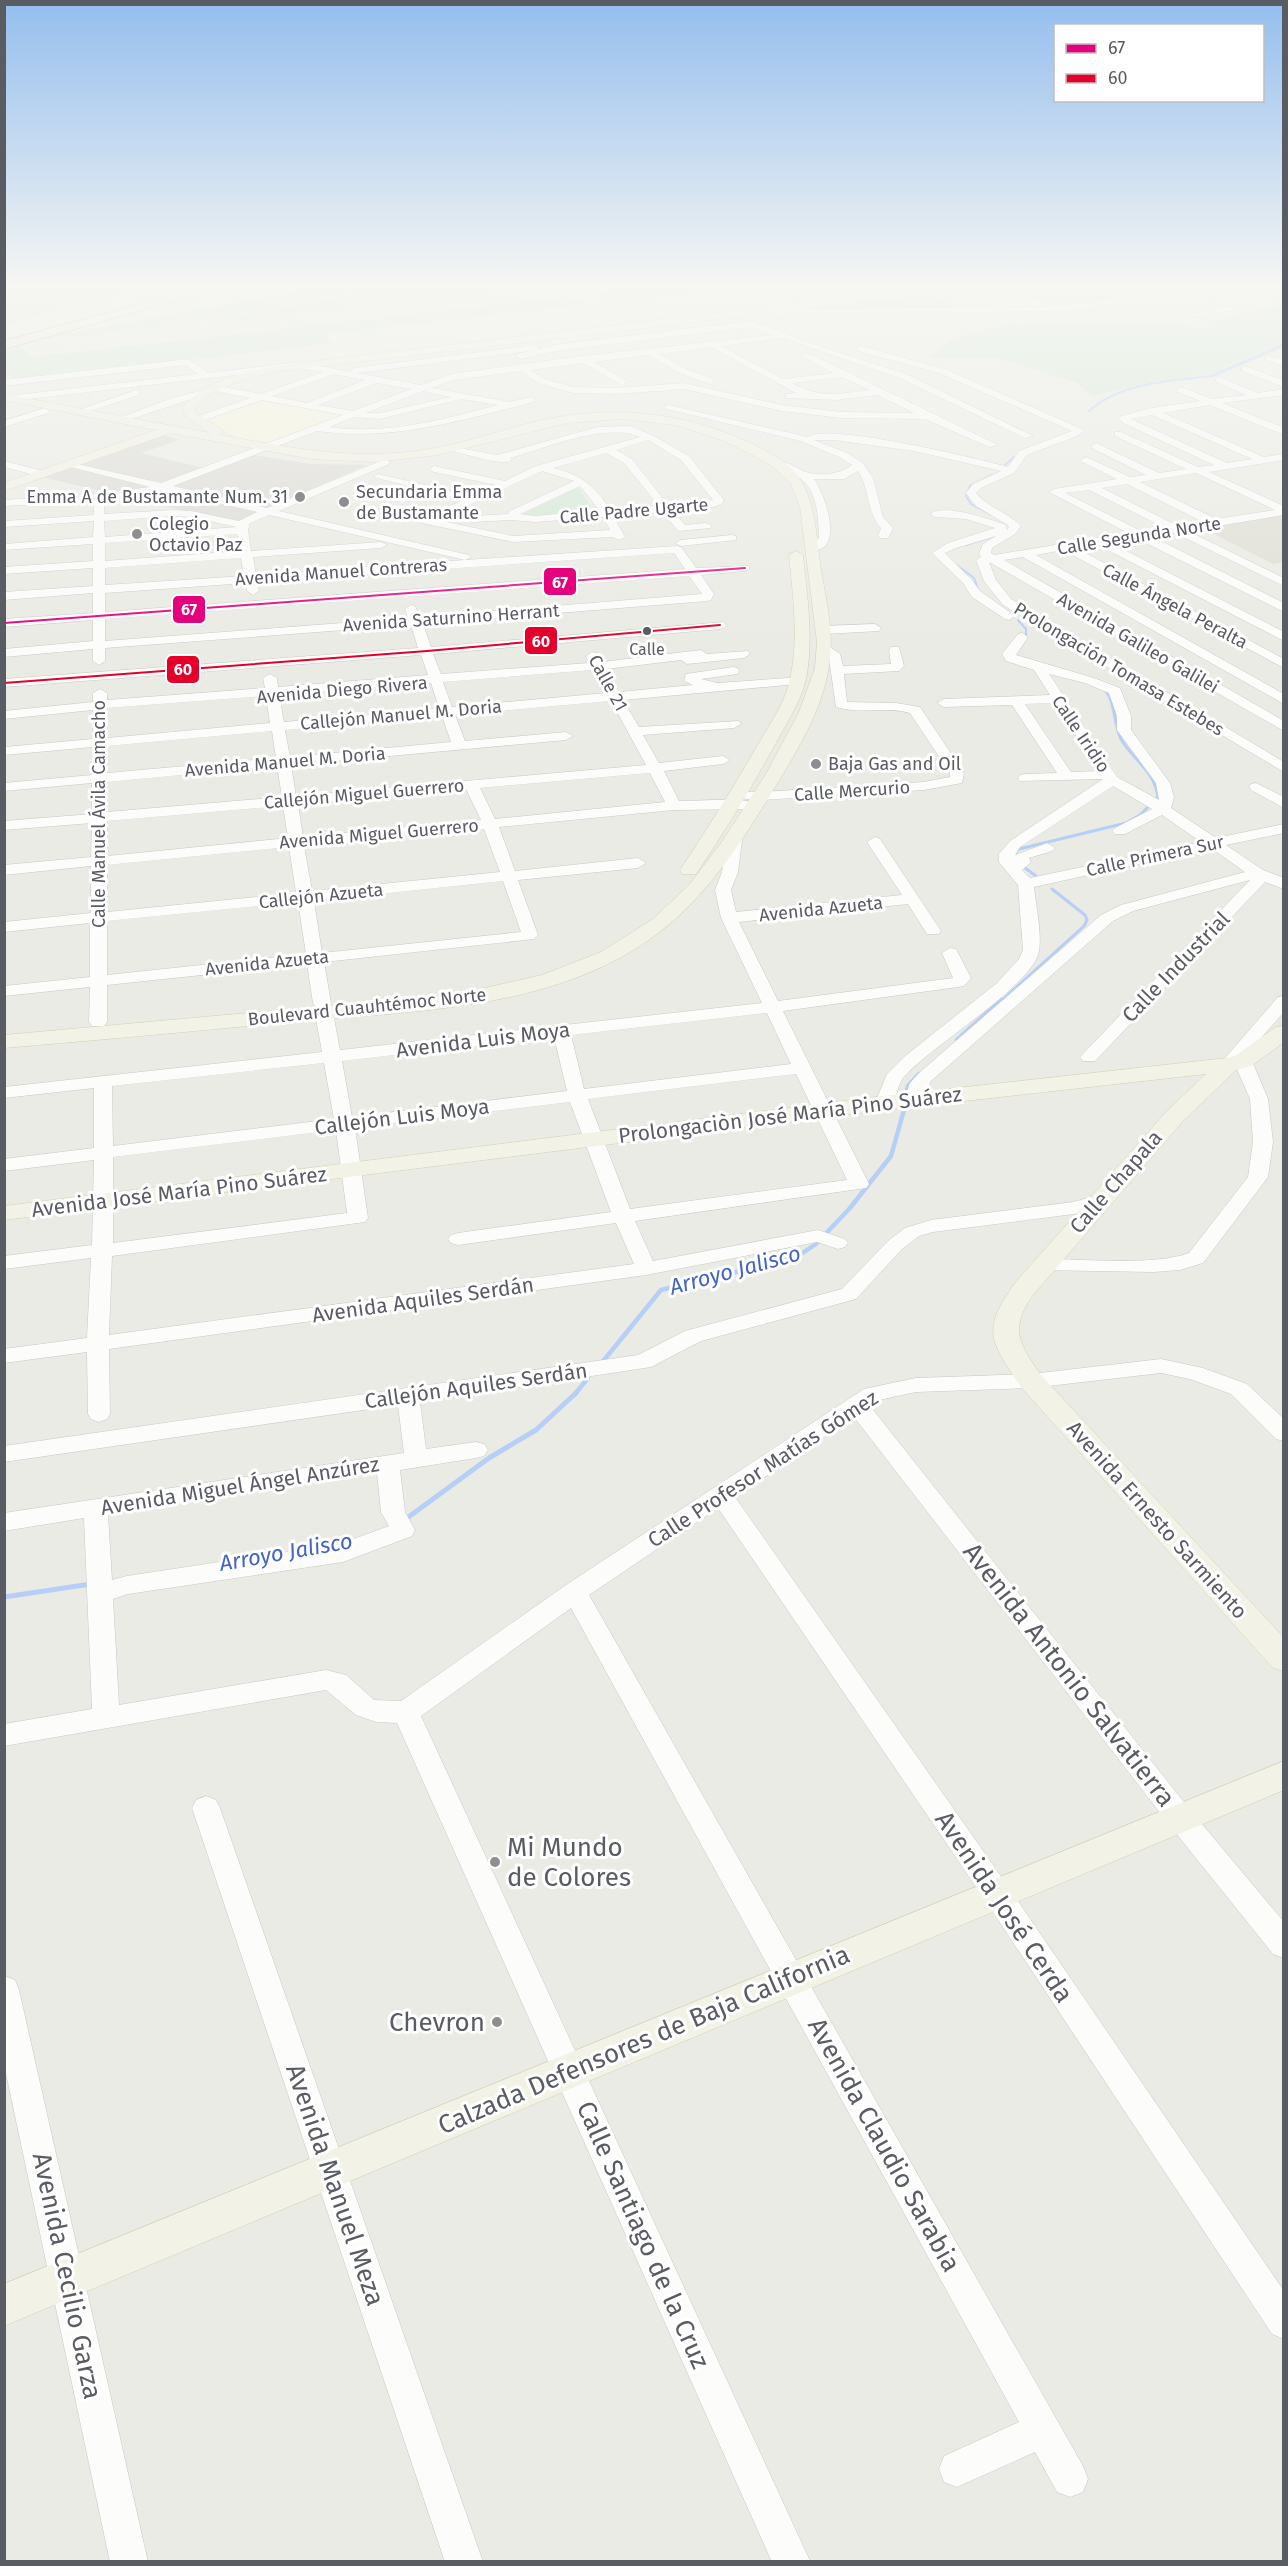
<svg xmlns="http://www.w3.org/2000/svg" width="1288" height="2566" font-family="'Fira Sans',sans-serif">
<rect width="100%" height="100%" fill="#ebebe5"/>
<!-- commercial -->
<path fill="#f5f5dd" d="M263,399L342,415L266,443L238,438L204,419Z"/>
<!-- industrial -->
<g fill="#dbdad5">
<path d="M5,287H144L5,324Z"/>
<path d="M162,435L179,440L141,453L212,470L254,455L311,464L366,465L236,523L42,477Z"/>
</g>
<!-- education -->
<g fill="#deded4">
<path d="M999,287H1091L1125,300L1052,307Z"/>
<path d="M1283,513V562L1273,564L1200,527Z"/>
</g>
<!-- green -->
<g fill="#d2e8d4">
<path d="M323,287H380L199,320L198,324L41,340L63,334Z"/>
<path d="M395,287H541L212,323V320Z"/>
<path d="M649,287H741L619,301H605L596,295L598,293Z"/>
<path d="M923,293L959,309L798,310L793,308Z"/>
<path d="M566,297L577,299L583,303L581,305L323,334L333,343L13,380L5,372V350L21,346L31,357Z"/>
<path d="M1283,304V343L1226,366L1218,372L1138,385L1092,396L1077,383L1001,359L929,358L953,339L994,327L1120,322C1135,332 1154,320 1171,322C1192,325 1188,332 1213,327L1203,323Z"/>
<path d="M578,487L594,512L534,516L522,514Z"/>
</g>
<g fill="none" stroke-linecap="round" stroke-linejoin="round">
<!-- stream-far3 -->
<g stroke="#b7cef7" stroke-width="2">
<path d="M1089,411C1122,382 1170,381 1211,376"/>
<path d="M1004,466L1014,457"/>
<path d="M992,475L970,486L966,496L971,504L992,515"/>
<path d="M966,545L998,535"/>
<path d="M954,563L974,578L978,589"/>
<path d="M1018,620L1026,629V638"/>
<path d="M1104,689L1111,700"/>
</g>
<!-- stream-far2 -->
<g stroke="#b7cef7" stroke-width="3">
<path d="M1014,854L1019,849L1126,823L1140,815L1158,797C1155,771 1133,760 1121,739C1115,726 1115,711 1110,698"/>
<path d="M1021,865L1036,876"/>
<path d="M1000,1002L1084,926L1087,920L1085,915L1052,889"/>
</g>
<!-- stream-far1 -->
<g stroke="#b7cef7" stroke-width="4.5">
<path d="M957,1040L1001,1000"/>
<path d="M906,1096L908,1086L919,1074"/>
<path d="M600,1365L661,1290L795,1258L816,1244L850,1208L891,1156L904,1110"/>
<path d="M575,1394L588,1378"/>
</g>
<!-- stream -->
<g stroke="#b7cef7" stroke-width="5">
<path d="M403,1521L489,1458L536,1430L576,1393"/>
<path d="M4,1597L91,1584"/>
</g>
<!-- canal -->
<path fill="#b7cef7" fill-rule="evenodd" d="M1284,343V347L1213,377L1208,376Z"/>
<!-- taxiway -->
<path fill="#e7e8e4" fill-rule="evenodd" d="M545,287H597L590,292L35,353L27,348L35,343Z"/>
<defs>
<g id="minor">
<path d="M953,287H962L1004,304V307H1039L991,287H1003L1045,303V307L1120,299L1093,287C1108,287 1120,298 1134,297C1169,296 1203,287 1238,287L1060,311L756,314L752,312L756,310L997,307Z"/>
<path d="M1284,291V295L1216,304L1212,302Z"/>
<path d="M1231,306H1234V310L1182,319L1178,317Z"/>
<path d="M753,321L822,347L906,374L1033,436L1025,438L900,378L783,338L721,346L783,379L833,373L801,355L808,353L998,445L989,447L925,419L841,418L782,411L684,389L616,394L573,393L538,383L521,371L454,380L432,388L510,402L531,397L536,400L534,402C462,420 393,442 317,431L173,486L267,508L385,459L390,462L389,464L279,511L469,555L471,557L465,560L677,546L681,547L696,568L749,566V570L745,571L701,575L714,594L711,600L707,601L423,624L431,647L724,622L726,625L724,628L720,629L433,654L441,674L589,663L586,656L592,652L597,653L602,662L701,650L707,654L748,651L750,654L744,658L687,664L681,660L606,669L619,692L693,685L684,681L686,674L733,667L738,668L739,671L738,674L701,679L717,683L803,677L805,680L798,684L623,700L639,727L739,721L741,724L734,728L643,735L659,763L723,756L730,760L723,764L664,771L679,801C705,801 734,797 759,803L761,806L759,809L674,810L499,827L515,871L638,858L646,863L638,868L518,880L538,935L534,939L324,962L331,1003L328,1007H316L313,1003L307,964L107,985V1022L104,1026H92L89,1022L90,987L4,996V986L90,977V923L4,932V922L91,913V866L4,875V865L91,857L92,823L4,830V821L92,814V783L4,791V783L92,775L93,747L4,755V747L93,739V710L4,719V711L93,702V693L100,689L107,693V700L265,688L263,678L270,674L277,678L278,687L428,675L421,655L4,687V679L418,648L411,625L105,648V661L99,665L93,661V649L4,657V649L93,641V620L4,627V619L93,613V593L4,600V592L93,586V568L4,574V567L93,561V544L4,550V544L93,537L94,521L4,527V521L94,515V501L4,506V500L99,494L150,487L63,465L68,462L161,483L343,415L262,400L199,422H193V418L250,398L211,390L210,393L122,422L114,420L172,398L209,389L213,385L261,394L323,372L298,368L11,401L6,398L8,396L198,374L186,365L4,386V380L188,359L208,373L298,362L351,372L352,369L355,368L535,345L538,346V349L562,344ZM752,327L773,335L582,356L452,374L421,385L357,373L530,351L517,354L516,356L520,359L562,350ZM711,347L796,393L786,394V398L836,400L877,395L914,413L841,412L782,405L684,383L616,388L573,387L544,379L531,370L583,363L622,385L627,382L625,380L594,362L648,355L682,374L710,384L713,383V379L688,370L659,354ZM334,374L365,380L307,403L272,396ZM842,377L869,390C837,394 821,399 792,383ZM377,383L411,389L353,411L318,405ZM423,391L451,397L380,413H365ZM461,399L498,405C442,420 386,435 329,427L354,417L380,419ZM162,490L257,512L239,521L191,511L173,510L104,514V499ZM269,515L465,560L256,575L253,557L381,548L387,545L381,542L251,551L248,530L250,523ZM173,516L191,517L237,527L105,537L104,521ZM237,534L240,551L105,561V543ZM674,553L685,569L105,612V593L246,583L247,591L253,595L259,591L257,582ZM241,558L244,576L105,585V568ZM689,576L702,594L420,617L415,606L411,605L405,609L408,618L105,641V619ZM593,670L606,693L452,707L443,682ZM431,683L439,708L284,722L279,695ZM266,696L270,723L107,738V708ZM611,701L646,765L296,796L291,765L566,740L573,736L566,732L465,741L455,715ZM442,716L451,742L290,757L285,730ZM272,731L276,758L107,773V746ZM277,766L282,797L107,812V782ZM650,773L665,802L495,819L480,788ZM466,789L481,820L303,837L298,804ZM283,806L288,838L107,856V821ZM484,829L500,872L312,891L304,846ZM289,847L296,893L107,912V865ZM503,881L521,932L322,953L314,901ZM298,902L306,954L107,975V921Z"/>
<path d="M861,346L945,369L1084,430L1077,436L1027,455L1014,473L981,488L976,493C988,508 1008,512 1021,526L1015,534L992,548L991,553L994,555L1128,533L1049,492L1054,489L1117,479L1082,462L1081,460L1086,457L1130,477L1146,475L1092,448L1091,446L1096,443L1159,473L1186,469L1115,436V432H1121L1198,467L1214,465L1123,423L1119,418L1121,416L1151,408L1200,401L1178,392L1176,390L1181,387L1212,399L1246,395L1216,382V378L1219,377L1258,393L1284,389V395L1222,403L1284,428V435L1210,405L1163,413L1264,457L1284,454V460L1209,472L1284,506V515L1188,531L1284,578V586L1175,533L1151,536L1284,603V612L1138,539L1111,543L1284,632V641L1098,545L1076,548L1284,659V668L1063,550L1036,555L1284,694V704L1023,557L1004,560L1284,721V731L989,562L996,580L1011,599L1284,762V772L1003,605L984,581L976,560L981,557L979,554L983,544L996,536L956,548L945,553L971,579L980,591L1015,616L1009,620L1005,619L972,597L963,583L932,553L948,543L995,528L966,519L935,517L930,514C944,503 989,519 1006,525L1007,530L1009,527L1006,524L976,506L966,493L973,484L1001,471L914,451L834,440H814L847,453L863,463L873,478L883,517L893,528L888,538H880L878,536L881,528C866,512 870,489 858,471L844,479H814C826,496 847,557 806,550V546L819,538C818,516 818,489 797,476C789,470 778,469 771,463C781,456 796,469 806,472C820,477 841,474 852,465L839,457L801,441L663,408L668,405L808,437C826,422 980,459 1008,467L1019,451L1072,431L939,373L858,351V347ZM1152,415L1252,459L1227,463L1131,419ZM1196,473L1275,510L1216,519L1140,482ZM1127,484L1203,522L1178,526L1102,488ZM1089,490L1165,528L1141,531L1065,493Z"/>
<path d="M1266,356L1284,360V366L1266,360Z"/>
<path d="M1242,367H1248L1284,381V387L1242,371Z"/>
<path d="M136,390L139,391V395L81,414L73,412Z"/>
<path d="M45,408L50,411L48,413L4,427V421Z"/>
<path d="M630,426L652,435L689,456L723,499V503L714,507L673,511L685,525L706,523L712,526L710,528L678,531L663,512L613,516L625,537L619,540L613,537L513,542L422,523V519L463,500L373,477L378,474L472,496L496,485L434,472L429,469L434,466L505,481L536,466L640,437C605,422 546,448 510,458L512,460C503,467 463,453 448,450V446L497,455L598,427ZM648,440L681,460L713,500L668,505L632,459L616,450ZM606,453L624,463L658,505L610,509C595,486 580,474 553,468ZM542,471L574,481L510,511L508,514L473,516L468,519L473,522L512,520L535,522L603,517L610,530L513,536L437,520ZM580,486L599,510L535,516L520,514Z"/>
<path d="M4,461L47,472L48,474L43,477L4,467Z"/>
<path d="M732,535L736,536V540L681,546L675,543L681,540Z"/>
<path d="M875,624L881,628L879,631L824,634L818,630L824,626Z"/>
<path d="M1022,633L1028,637L1016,655L1094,678L1120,688L1131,716V730L1170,783L1174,797L1171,808L1216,838L1284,824V833L1226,845L1263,870L1284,878V889L1265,882L1095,1061H1083L1080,1057L1250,880L1133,911L1113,921L931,1081L920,1104H906L904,1100L910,1083L919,1073L1101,915L1121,905L1245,872L1211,848L1034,887C1036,905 1042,934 1039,951C1033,986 930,1046 903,1078C897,1086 897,1098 891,1107H877L875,1103L887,1074L904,1057L997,983L1019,959L1023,950L1018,885L999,862V854L1010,841L1103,779L1020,781L1018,778L1020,775L1025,774L1057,773L1012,705L944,707L937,703L944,699L1050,695L1034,670L1006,661L1002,654L1018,634ZM1049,674L1085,683L1109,693L1117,716V730L1156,783L1159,800L1117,777ZM1055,703L1099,771L1071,772L1025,704ZM1113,786L1152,809L1115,828L1112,831L1115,834H1125L1162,815L1201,842L1030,878L1022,870L1031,862L1029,858L1052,851L1055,848L1047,843L1015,855L1020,847Z"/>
<path d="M823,642L840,654L843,666L891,664L889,650L891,647H899L904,666L899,671L844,674L847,702L896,703L920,707L964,773L962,783L924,790L760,800L736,798L734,795L736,792H760L924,782L950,777V773L910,713C886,706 861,715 836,707L829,658L817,646Z"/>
<path d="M1256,783L1284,797V808L1251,790L1249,787L1251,784Z"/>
<path d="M734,835L742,840L738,872L731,890L736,912L902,895L867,842L875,837L880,839L941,931L939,934H927L908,904L739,922L778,1001L953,978L942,953L950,948L956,949L971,978L964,986L958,987L783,1011L869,1184L866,1188L635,1221L653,1261L818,1230L845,1239L848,1243L845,1247L838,1249L817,1242L646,1275L109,1349L110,1414L107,1419L99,1422L91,1419L88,1414L87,1352L4,1363V1349L87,1338L91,1258L4,1269V1256L92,1245L94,1160L4,1171V1159L94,1148V1088L4,1098V1087L322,1052L315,1013L318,1009H330L333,1013L340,1050L762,1003L721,918L715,890L722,872L726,840ZM767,1013L791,1064L584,1089L571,1035ZM554,1037L567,1091L352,1117L342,1061ZM324,1063L334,1119L113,1146L112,1086ZM796,1074L847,1180L630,1209L588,1099ZM570,1102L611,1212L458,1233L451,1235L448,1239L451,1243L458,1245L616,1223L634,1264L109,1335L112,1256L365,1222L368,1218L355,1128ZM336,1130L347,1213L113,1243V1157Z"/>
<path d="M1284,996V1012L1245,1056L1252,1061L1268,1099L1273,1142L1268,1177L1203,1263L1180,1270L1154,1272L1038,1270L1035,1265L1038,1260L1045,1259C1083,1259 1155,1266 1189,1253L1248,1177L1253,1142L1250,1099L1236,1067L1228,1070L1222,1069L1219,1065L1278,997Z"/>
<path d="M1099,1195L1106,1197L1109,1201L1106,1205L1074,1214L933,1232L919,1236L902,1249L856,1299L701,1341L651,1367L420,1402L426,1449L476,1442L484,1444L488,1450L484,1456L476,1458L400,1470L405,1512L415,1530L412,1536L343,1562L128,1594L113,1599L119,1705L326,1670L346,1675L374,1700L401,1701L566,1585L864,1389L916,1378L1031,1374L1161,1359L1203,1368L1247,1384L1284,1419V1441L1276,1439L1231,1394L1190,1379L1161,1373L1031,1388L916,1392L879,1400L870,1406L1191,1811L1284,1922V1958L1273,1954L1171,1827L854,1417L735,1497L1007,1885L1284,2291V2339L1272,2334L987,1903L718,1508L589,1595L1083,2466L1088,2479L1083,2492L1070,2497L1057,2492L1035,2452L957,2487L944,2482L939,2469L944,2456L1019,2422L571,1608L421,1716L810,2561L772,2562L397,1723L376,1722L356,1715L326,1690L4,1746V1724L92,1709L84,1518L4,1531V1513L404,1453L398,1405L4,1462V1446L638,1355L685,1331L842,1289L888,1241L905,1228L931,1220L1073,1202ZM377,1473L381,1512L389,1526L340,1544L127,1576L112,1580L108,1515Z"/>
<path d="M206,1796L216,1800L220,1808L483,2562H445L192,1808L196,1800Z"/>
<path d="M4,1976L15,1980L19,1990L148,2562H110L4,2064Z"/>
</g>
<g id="major">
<path d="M935,287H968L963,290L274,372C245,379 215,386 194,408L195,412L221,429L223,432L220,435C286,447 349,460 416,451C458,446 497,431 538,421C603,406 670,410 732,435C798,463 810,476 818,546C820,570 826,593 829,617C839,685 806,736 772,792C738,848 702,904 646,942C544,1011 409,1011 291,1022C195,1031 100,1040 4,1048V1035L458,994L542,975L601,952L653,919L689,885L721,843L766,774L799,712L815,668L817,642L800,507L791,484L772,466L747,452L722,440L675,425L622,419L567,423L438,455L375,462L312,459L171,433L4,491V483L156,430L4,400V394L210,433L185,416L182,407L184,405C209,380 241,373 274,366Z"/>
<path d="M796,551L803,555C807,596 814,638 806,679C801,701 788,721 777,741C752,787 725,831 696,874H682L680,870C708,828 735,785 760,741C772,721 785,702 790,679C799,639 793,596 789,555Z"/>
<path d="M1284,1026V1042L1251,1066L1236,1070L1182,1122L1033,1295C1009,1328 1019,1344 1041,1375L1284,1638V1671L1273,1668L1021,1387C991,1342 980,1331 1015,1283L1166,1112L1206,1074L884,1110L4,1220V1206L884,1096L1227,1058L1235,1056L1276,1027Z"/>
<path d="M1284,1761V1790L4,2326V2284Z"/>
</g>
<path id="highway" d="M204,287H223L4,349V341Z"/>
</defs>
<!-- minor casing -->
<use href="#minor" stroke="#c7c9c7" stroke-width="1"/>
<!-- major casing -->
<use href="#major" stroke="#d3d1b2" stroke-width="1"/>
<!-- highway casing -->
<use href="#highway" stroke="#c3be92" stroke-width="2"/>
<!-- minor -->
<use href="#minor" fill="#fcfcfb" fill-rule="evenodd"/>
<!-- major -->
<use href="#major" fill="#f2f2e7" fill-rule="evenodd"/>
<!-- highway -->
<use href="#highway" fill="#efeee0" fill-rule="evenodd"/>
<defs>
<path id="bus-1" d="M4,623L745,568"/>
<path id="bus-2" d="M4,683L427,651L720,625"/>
</defs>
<!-- bus-1 casing -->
<use href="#bus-1" stroke="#fff" stroke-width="4.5"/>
<!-- bus-2 casing -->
<use href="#bus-2" stroke="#fff" stroke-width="4.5"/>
<!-- bus-1 -->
<use href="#bus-1" stroke="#e5007d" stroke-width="2"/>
<!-- bus-2 -->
<use href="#bus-2" stroke="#e4002b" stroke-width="2"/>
</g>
<!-- sky -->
<linearGradient id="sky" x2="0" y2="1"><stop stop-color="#94beee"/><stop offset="0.44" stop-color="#f6f6f3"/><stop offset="1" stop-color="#f6f6f3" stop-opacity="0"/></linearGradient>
<rect width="1288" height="647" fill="url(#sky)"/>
<!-- markers -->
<g fill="#8d8e90" stroke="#fff" stroke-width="2">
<circle cx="300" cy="497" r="6"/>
<circle cx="344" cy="502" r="6"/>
<circle cx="137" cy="534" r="6"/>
<circle cx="816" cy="764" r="6"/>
<circle cx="495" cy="1862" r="6"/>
<circle cx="497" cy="2022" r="6"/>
</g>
<circle fill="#5a5c63" stroke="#fff" stroke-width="2" cx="647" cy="631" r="5"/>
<g text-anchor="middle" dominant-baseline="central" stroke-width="6" stroke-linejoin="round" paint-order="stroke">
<!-- far-bus labels -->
<g font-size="16" fill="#5a5c63" stroke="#fff">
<text x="647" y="649">Calle</text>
</g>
<!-- far-poi labels -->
<g font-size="18" fill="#5a5c63" stroke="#fff" text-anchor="start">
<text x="356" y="492">Secundaria Emma<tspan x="356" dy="21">de Bustamante</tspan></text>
<text x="288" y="497" text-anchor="end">Emma A de Bustamante Num. 31</text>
<text x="149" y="524">Colegio<tspan x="149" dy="21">Octavio Paz</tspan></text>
<text x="828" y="764">Baja Gas and Oil</text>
</g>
<!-- far-street labels -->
<g font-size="18" fill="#5a5c63" stroke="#fff">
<text transform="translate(634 511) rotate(-5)">Calle Padre Ugarte</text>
<text transform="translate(1139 536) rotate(-9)">Calle Segunda Norte</text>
<text transform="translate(341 572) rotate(-4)">Avenida Manuel Contreras</text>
<text transform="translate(1175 606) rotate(28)">Calle Ángela Peralta</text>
<text transform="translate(451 618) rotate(-4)">Avenida Saturnino Herrant</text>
<text transform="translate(1138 643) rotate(30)">Avenida Galileo Galilei</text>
<text transform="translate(1119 669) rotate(31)">Prolongación Tomasa Estebes</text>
<text transform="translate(608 683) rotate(61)">Calle 21</text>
<text transform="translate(342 690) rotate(-5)">Avenida Diego Rivera</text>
<text transform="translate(401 715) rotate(-5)">Callejón Manuel M. Doria</text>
<text transform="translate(1081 734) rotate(56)">Calle Iridio</text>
<text transform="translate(285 762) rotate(-5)">Avenida Manuel M. Doria</text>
<text transform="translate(852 791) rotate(-4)">Calle Mercurio</text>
<text transform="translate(364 794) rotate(-5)">Callejón Miguel Guerrero</text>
<text transform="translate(99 814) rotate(-90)">Calle Manuel Ávila Camacho</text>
<text transform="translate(379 834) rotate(-5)">Avenida Miguel Guerrero</text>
<text transform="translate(1155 856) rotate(-12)">Calle Primera Sur</text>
<text transform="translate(321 896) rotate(-6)">Callejón Azueta</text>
<text transform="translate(821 909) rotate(-6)">Avenida Azueta</text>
<text transform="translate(267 963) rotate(-6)">Avenida Azueta</text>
<text transform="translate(367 1007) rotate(-6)">Boulevard Cuauhtémoc Norte</text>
</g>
<!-- street labels -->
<g font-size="21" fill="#5a5c63" stroke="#fff">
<text transform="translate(1176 967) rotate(-46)">Calle Industrial</text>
<text transform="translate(483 1040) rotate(-7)">Avenida Luis Moya</text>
<text transform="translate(790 1115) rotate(-7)">Prolongaciòn José María Pino Suárez</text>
<text transform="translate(402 1117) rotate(-7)">Callejón Luis Moya</text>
<text transform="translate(1116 1182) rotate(-49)">Calle Chapala</text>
<text transform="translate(179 1192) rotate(-7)">Avenida José María Pino Suárez</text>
<text transform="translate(423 1300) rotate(-8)">Avenida Aquiles Serdán</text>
<text transform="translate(476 1386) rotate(-8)">Callejón Aquiles Serdán</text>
<text transform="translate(763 1469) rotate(-33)">Calle Profesor Matías Gómez</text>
<text transform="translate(240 1486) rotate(-9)">Avenida Miguel Ángel Anzúrez</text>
<text transform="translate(1157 1520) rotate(48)">Avenida Ernesto Sarmiento</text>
</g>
<!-- water labels -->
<g font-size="22" font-style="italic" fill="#4264c4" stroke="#fff">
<text transform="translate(735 1270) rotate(-15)">Arroyo Jalisco</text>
<text transform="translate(286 1552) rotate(-10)">Arroyo Jalisco</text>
</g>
<!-- near-street labels -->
<g font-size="26" fill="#5a5c63" stroke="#fff">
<text transform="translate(1069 1675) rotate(52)">Avenida Antonio Salvatierra</text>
<text transform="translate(1004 1907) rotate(56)">Avenida José Cerda</text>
<text transform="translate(644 2040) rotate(-23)">Calzada Defensores de Baja California</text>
<text transform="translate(884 2145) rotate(61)">Avenida Claudio Sarabia</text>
<text transform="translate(335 2185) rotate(71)">Avenida Manuel Meza</text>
<text transform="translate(643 2235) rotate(66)">Calle Santiago de la Cruz</text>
<text transform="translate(67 2276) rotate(78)">Avenida Cecilio Garza</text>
</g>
<!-- near-poi labels -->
<g font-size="26" fill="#5a5c63" stroke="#fff" text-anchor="start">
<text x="507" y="1847">Mi Mundo<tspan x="507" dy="30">de Colores</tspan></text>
<text x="485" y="2022" text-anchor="end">Chevron</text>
</g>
</g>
<g stroke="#fff" stroke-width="2">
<rect x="543" y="567" width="34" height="29" rx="6" fill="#e5007d"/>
<rect x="172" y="595" width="34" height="29" rx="6" fill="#e5007d"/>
<rect x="524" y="626" width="34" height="29" rx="6" fill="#e4002b"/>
<rect x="166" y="655" width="34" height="29" rx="6" fill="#e4002b"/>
</g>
<g font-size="16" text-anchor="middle" font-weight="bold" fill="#fff">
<text x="560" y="588">67</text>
<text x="189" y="615">67</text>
<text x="541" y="647">60</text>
<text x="183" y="675">60</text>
</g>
<!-- border -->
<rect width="1288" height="2566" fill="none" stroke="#5a5c63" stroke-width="12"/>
<!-- legend -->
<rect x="1054" y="24" width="210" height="78" fill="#ffffff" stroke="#bdbec1" stroke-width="1.5"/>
<rect x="1066" y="44" width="30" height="9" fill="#e5007d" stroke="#bdbec1" stroke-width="1.5"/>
<text x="1108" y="54" font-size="18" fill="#5a5c63">67</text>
<rect x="1066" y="74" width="30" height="9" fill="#e4002b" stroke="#bdbec1" stroke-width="1.5"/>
<text x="1108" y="84" font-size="18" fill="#5a5c63">60</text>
</svg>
